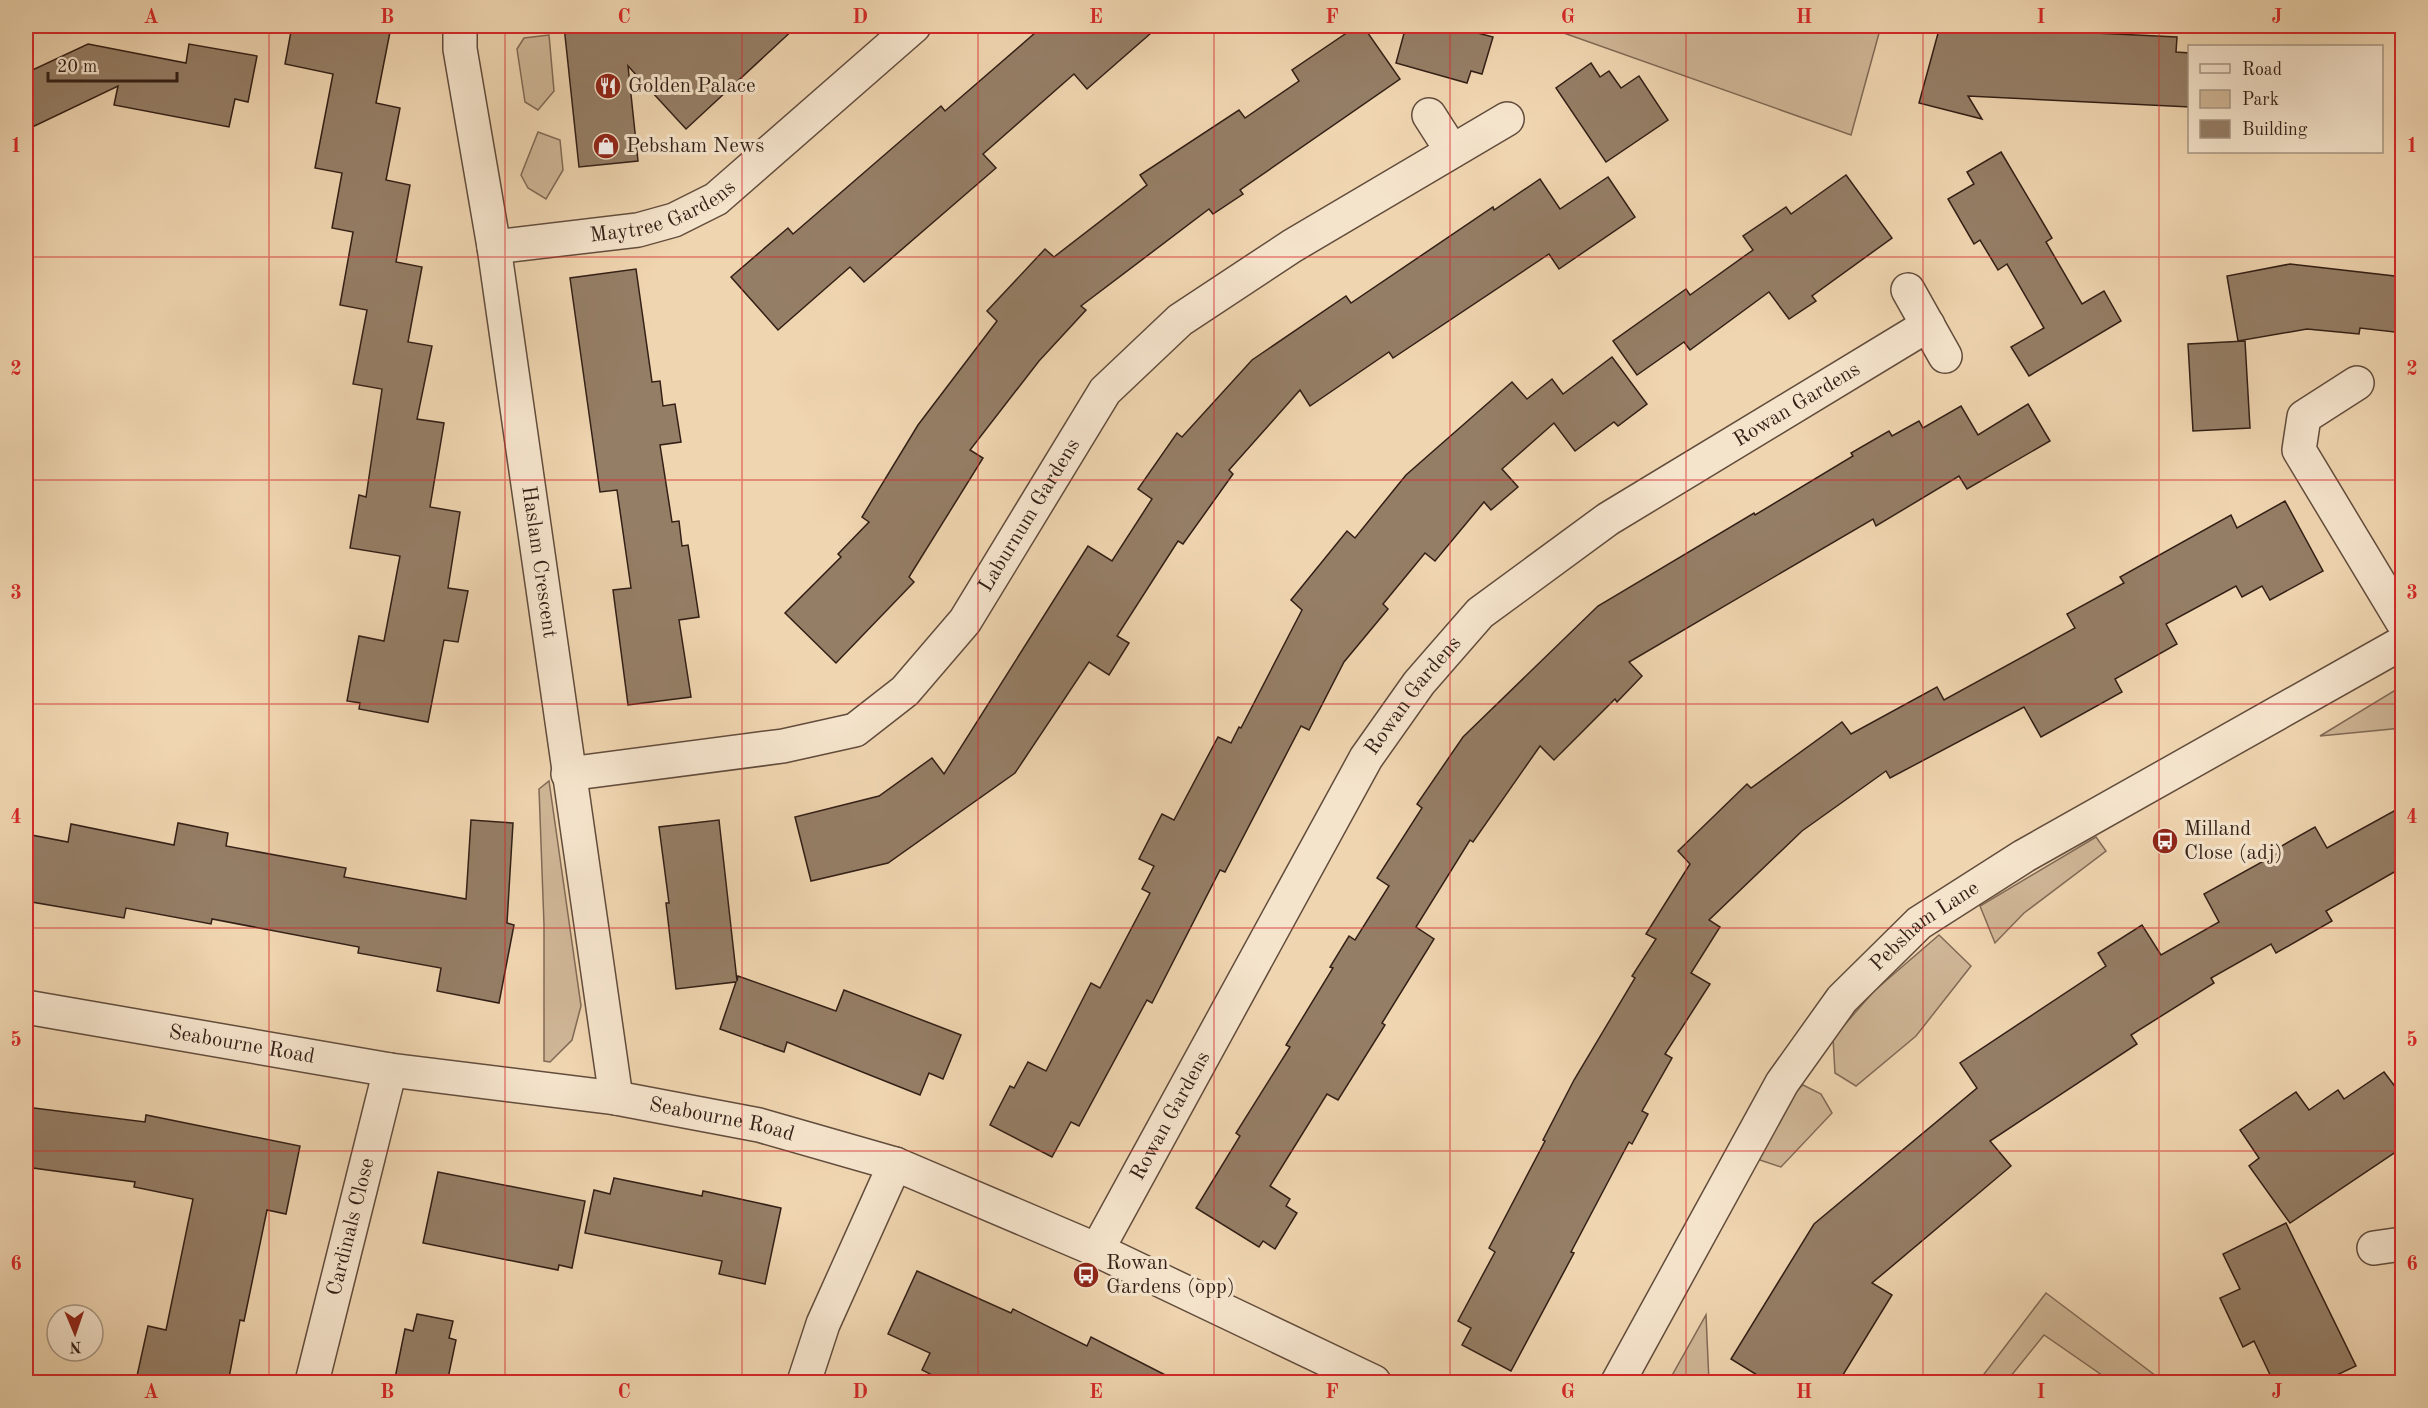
<svg xmlns="http://www.w3.org/2000/svg" width="2428" height="1408" font-family="'Old Standard TT',serif">
<rect width="100%" height="100%" fill="#efd5b0"/>
<filter id="stains"><feTurbulence type="fractalNoise" baseFrequency=".00333" numOctaves="4"/><feColorMatrix values="0 0 0 0 .2 0 0 0 0 .09 0 0 0 0 .02 0 0 0 .5 -.17"/></filter>
<radialGradient id="worn" r=".72"><stop offset=".6" stop-color="#630" stop-opacity="0"/><stop offset="1" stop-color="#630" stop-opacity=".3"/></radialGradient>
<!-- green -->
<g fill="#cfb696" stroke="#816a56" stroke-width="1.5">
<path d="M1544,26H1881L1851,135Z"/>
<path d="M549,35L554,91L538,110L525,102L517,49L524,38Z"/>
<path d="M538,132L560,140L563,170L546,199L528,188L521,175Z"/>
<path d="M2402,686V728L2320,736Z"/>
<path d="M549,781L581,1006L572,1040L550,1062L544,1061V925L539,789Z"/>
<path d="M2096,837L2106,851L2024,913L1995,943L1980,906Z"/>
<path d="M1939,935L1971,966L1916,1036L1856,1086L1835,1073L1833,1038L1874,991Z"/>
<path d="M1803,1085L1821,1094L1832,1113L1781,1167L1757,1159L1793,1094Z"/>
<path d="M2046,1293L2164,1382H2112L2044,1335L2006,1382H1978Z"/>
<path d="M1706,1315L1709,1382H1672L1670,1379Z"/>
</g>
<!-- building -->
<g fill="#957e66" stroke="#331f16" stroke-width="1.5">
<path d="M292,26H360L390,32L376,103L400,108L386,180L410,185L396,262L422,267L408,342L432,346L417,419L444,423L430,507L460,512L448,588L468,591L458,642L444,640L428,722L359,709L360,703L347,701L359,636L384,641L400,556L350,548L359,495L366,497L382,389L353,384L367,310L340,305L353,232L332,228L342,173L315,168L333,74L285,64Z"/>
<path d="M564,26H797L686,129L628,66L638,161L579,167Z"/>
<path d="M1043,26H1159L1087,89L1074,74L983,154L996,168L864,282L850,267L778,330L731,277L788,228L793,234L941,106L945,111Z"/>
<path d="M1357,26H1363L1400,79L1240,190L1243,194L1213,214L1209,209L1081,306L1086,310L1039,361L970,450L983,458L909,577L914,582L836,663L785,613L841,557L838,554L869,522L862,517L918,425L997,321L987,311L1045,249L1054,257L1147,185L1140,175L1239,110L1245,118L1299,81L1292,70Z"/>
<path d="M1406,26H1451L1493,37L1482,74L1471,71L1467,83L1396,63Z"/>
<path d="M1940,26H2010L2009,29L2177,37L2176,52L2190,53V107L1968,96L1982,119L1919,103Z"/>
<path d="M88,44L186,63L189,44L257,56L248,102L235,99L229,127L114,105L118,86L26,130V73Z"/>
<path d="M1591,63L1600,77L1609,71L1621,88L1639,76L1668,120L1606,162L1556,88Z"/>
<path d="M2001,152L2052,238L2046,242L2082,304L2104,291L2121,321L2029,376L2011,347L2044,328L2007,264L1998,270L1980,240L1974,244L1948,199L1974,184L1967,172Z"/>
<path d="M1846,175L1892,238L1812,296L1816,301L1789,319L1769,292L1690,350L1684,342L1637,375L1613,341L1686,289L1690,295L1753,250L1743,236L1786,207L1791,214Z"/>
<path d="M1608,177L1635,217L1559,269L1549,254L1393,358L1389,352L1310,406L1300,390L1229,470L1233,474L1183,544L1178,541L1117,636L1129,643L1109,675L1089,662L1015,773L888,863L811,881L795,817L879,796L932,758L944,774L1088,546L1112,561L1152,499L1138,489L1177,433L1182,437L1252,360L1346,296L1351,303L1493,207L1494,210L1540,179L1560,209Z"/>
<path d="M2290,264L2403,277V333L2360,328L2359,334L2307,329L2238,341L2227,276Z"/>
<path d="M636,269L652,382L660,381L663,406L675,404L681,442L660,445L672,522L679,521L682,546L688,545L699,617L679,620L691,697L628,705L613,590L631,588L617,490L600,492L570,278Z"/>
<path d="M2245,341L2250,428L2193,431L2188,344Z"/>
<path d="M1612,357L1647,404L1618,426L1614,422L1575,451L1554,423L1502,469L1518,487L1491,510L1484,502L1435,561L1425,553L1383,604L1388,609L1344,662L1309,730L1301,726L1225,872L1220,870L1152,1003L1147,1000L1079,1126L1071,1122L1052,1157L990,1125L1010,1086L1014,1088L1028,1062L1046,1071L1091,983L1100,988L1150,893L1142,889L1154,866L1139,859L1162,814L1174,820L1218,737L1231,743L1239,727L1241,728L1302,610L1291,600L1347,531L1355,538L1406,475L1512,382L1527,399L1552,379L1563,394Z"/>
<path d="M2028,404L2050,441L1967,489L1959,476L1876,526L1873,519L1629,662L1642,676L1617,702L1615,699L1554,760L1540,746L1473,842L1470,840L1416,927L1434,939L1382,1023L1385,1025L1338,1100L1327,1094L1270,1186L1290,1199L1286,1206L1297,1213L1275,1249L1263,1241L1259,1247L1196,1208L1240,1136L1236,1133L1290,1047L1286,1045L1333,968L1330,967L1349,936L1355,940L1389,886L1377,878L1422,808L1417,804L1463,737L1598,606L1754,513L1755,515L1853,456L1851,453L1889,431L1892,436L1919,421L1923,428L1961,406L1978,435Z"/>
<path d="M2285,501L2323,571L2270,600L2262,586L2242,597L2236,586L2166,624L2177,644L2115,679L2122,692L2041,737L2024,707L1890,778L1886,771L1802,831L1709,920L1720,927L1691,973L1710,984L1665,1054L1672,1058L1642,1111L1648,1114L1632,1144L1629,1142L1571,1252L1574,1253L1511,1371L1462,1345L1471,1328L1458,1321L1495,1252L1489,1248L1545,1141L1543,1140L1574,1080L1635,978L1632,976L1656,939L1646,934L1690,864L1678,851L1747,784L1751,788L1842,722L1851,734L1937,687L1944,700L2075,628L2067,614L2124,583L2120,577L2231,515L2237,528Z"/>
<path d="M2403,806V867L2326,911L2332,921L2276,953L2271,944L2211,978L2214,983L2131,1035L2137,1044L1990,1141L2011,1166L1872,1283L1892,1295L1838,1383H1770L1731,1359L1814,1224L1977,1088L1960,1063L2106,966L2098,953L2142,925L2161,955L2219,922L2204,894L2280,852L2278,848L2315,827L2327,848Z"/>
<path d="M471,820L513,823L507,923L514,925L499,1003L437,991L441,968L358,953L359,947L212,919L211,924L126,908L124,918L26,901V834L68,842L71,824L174,845L178,823L228,833L226,846L346,868L344,877L466,899Z"/>
<path d="M719,820L737,981L738,976L836,1011L844,990L961,1035L943,1079L929,1073L920,1095L787,1042L784,1052L720,1029L736,982L676,989L666,903H669L659,827Z"/>
<path d="M2384,1072L2403,1097V1147L2290,1223L2249,1166L2259,1158L2240,1130L2296,1092L2309,1110L2338,1090L2344,1099Z"/>
<path d="M26,1107L145,1122L146,1115L300,1146L286,1214L267,1210L244,1321L240,1320L228,1383H166L137,1376L148,1326L166,1330L193,1199L134,1187L135,1182L26,1167Z"/>
<path d="M438,1172L585,1201L572,1268L559,1265L558,1270L423,1243Z"/>
<path d="M614,1178L702,1196L703,1191L781,1208L765,1284L719,1274L722,1261L585,1233L594,1190L610,1194Z"/>
<path d="M2286,1223L2356,1366L2320,1383H2274L2254,1341L2243,1347L2220,1298L2240,1289L2223,1254Z"/>
<path d="M917,1271L1011,1313L1013,1309L1087,1346L1091,1337L1181,1383H948L922,1370L930,1353L888,1334Z"/>
<path d="M417,1314L453,1321L449,1338L456,1340L447,1383H394L405,1329L413,1331Z"/>
</g>
<g fill="none" stroke-linecap="round" stroke-linejoin="round">
<defs>
<g id="minor">
<path id="s1" d="M460,26V49L494,247L616,1098"/>
<path d="M1429,115L1452,151"/>
<path id="s2" d="M494,247L638,230L674,220L716,199L914,26"/>
<path d="M1908,290L1945,356"/>
<path d="M2357,383L2304,417L2299,450L2402,621"/>
<path id="s3" d="M568,774L783,746L855,730L905,691L965,621L1105,391L1180,320L1292,246L1507,119"/>
<path id="s4" d="M26,1007L390,1070L616,1098L759,1125L895,1164L1097,1250L1374,1382"/>
<path d="M2374,1248L2402,1244"/>
<path id="s5" d="M1097,1250L1366,758L1419,683L1480,613L1608,519L1928,325"/>
<path id="s6" d="M312,1382L390,1070"/>
<path d="M804,1382L823,1324L895,1164"/>
<path id="s7" d="M1618,1382L1782,1083L1842,999L1919,923L2024,856L2402,643"/>
</g>
</defs>
<!-- minor casing -->
<use href="#minor" stroke="#624c3c" stroke-width="36"/>
<!-- minor -->
<use href="#minor" stroke="#f5e4cc" stroke-width="33"/>
</g>
<!-- grid -->
<path fill="none" stroke="#d62828" stroke-width="1.5" stroke-opacity="0.55" d="M269,26V1382M505,26V1382M742,26V1382M978,26V1382M1214,26V1382M1450,26V1382M1686,26V1382M1923,26V1382M2159,26V1382M26,257H2402M26,480H2402M26,704H2402M26,928H2402M26,1151H2402"/>
<!-- icons -->
<defs>
<symbol id="restaurant-disc" viewBox="-11 -11 22 22"><circle r="9.5" fill="#8f2418" stroke="#f5e4cc"/><path d="M-5-6h1v4h1v-4h1v4h1v-4h1v5L-1.5 .5V6h-2V.5L-5-1ZM5-6V6H3V1.5H1.5Q1.5-4 5-6Z" fill="#fff"/></symbol>
<symbol id="shop-disc" viewBox="-11 -11 22 22"><circle r="9.5" fill="#8f2418" stroke="#f5e4cc"/><path d="M-5-2.5h2.3a2.7 3.5 0 0 1 5.4 0H5L5.5 6h-11ZM-1.5-2.5h3a1.5 2.3 0 0 0-3 0Z" fill="#fff"/></symbol>
<symbol id="bus-disc" viewBox="-11 -11 22 22"><circle r="9.5" fill="#8f2418" stroke="#f5e4cc"/><path d="M-5-6H5V4H4V6H2V4H-2V6H-4V4H-5ZM-3.5-4V0h7V-4ZM-3.5 1.2v1.5H-2V1.2ZM2 1.2v1.5H3.5V1.2Z" fill="#fff"/></symbol>
</defs>
<g fill-rule="evenodd">
<use href="#restaurant-disc" x="593" y="71" width="30" height="30"/>
<use href="#shop-disc" x="591" y="131" width="30" height="30"/>
<use href="#bus-disc" x="2150" y="826" width="30" height="30"/>
<use href="#bus-disc" x="1071" y="1260" width="30" height="30"/>
</g>
<g text-anchor="middle" dominant-baseline="central" stroke-width="6" stroke-linejoin="round" paint-order="stroke">
<!-- poi labels -->
<g font-size="21" fill="#331f16" stroke="#f5e4cc" text-anchor="start">
<text x="628" y="86">Golden Palace</text>
<text x="626" y="146">Pebsham News</text>
<text x="2184" y="829">Milland<tspan x="2184" dy="24">Close (adj)</tspan></text>
<text x="1106" y="1263">Rowan<tspan x="1106" dy="24">Gardens (opp)</tspan></text>
</g>
<!-- street labels -->
<g font-size="21" fill="#331f16" stroke="#f5e4cc">
<text stroke="none"><textPath href="#s2" startOffset="174">Maytree Gardens</textPath></text>
<text stroke="none"><textPath href="#s5" startOffset="1125">Rowan Gardens</textPath></text>
<text stroke="none"><textPath href="#s3" startOffset="570">Laburnum Gardens</textPath></text>
<text stroke="none"><textPath href="#s1" startOffset="542">Haslam Crescent</textPath></text>
<text stroke="none"><textPath href="#s5" startOffset="639">Rowan Gardens</textPath></text>
<text stroke="none"><textPath href="#s7" startOffset="555">Pebsham Lane</textPath></text>
<text stroke="none"><textPath href="#s4" startOffset="219">Seabourne Road</textPath></text>
<text stroke="none"><textPath href="#s5" startOffset="153">Rowan Gardens</textPath></text>
<text stroke="none"><textPath href="#s4" startOffset="705">Seabourne Road</textPath></text>
<text stroke="none"><textPath href="#s6" startOffset="160">Cardinals Close</textPath></text>
</g>
</g>
<!-- margin -->
<rect width="2428" height="1408" fill="none" stroke="#efd5b0" stroke-width="66"/>
<!-- legend -->
<rect x="2188" y="45" width="195" height="108" fill="#f5e4cc" stroke="#a79583" stroke-width="1.5"/>
<rect x="2200" y="64" width="30" height="9" fill="#f5e4cc" stroke="#a79583" stroke-width="1.5"/>
<text x="2242" y="75" font-size="18" fill="#331f16">Road</text>
<rect x="2200" y="90" width="30" height="18" fill="#cfb696" stroke="#a79583" stroke-width="1.5"/>
<text x="2242" y="105" font-size="18" fill="#331f16">Park</text>
<rect x="2200" y="120" width="30" height="18" fill="#957e66" stroke="#a79583" stroke-width="1.5"/>
<text x="2242" y="135" font-size="18" fill="#331f16">Building</text>
<!-- north arrow -->
<g transform="translate(75 1333) rotate(178)"><circle r="28" fill="#f5e4cc" stroke="#a79583" stroke-width="1.5"/>
<path d="M0-4.5L10 22L0 15L-10 22Z" fill="#8f2418"/>
<text y="-9" font-size="16" font-weight="bold" text-anchor="middle" fill="#331f16">N</text>
</g>
<!-- scale -->
<path d="M48 72v9h129v-9" fill="none" stroke="#331f16" stroke-width="3"/>
<text x="57" y="72" font-size="18" fill="#331f16" stroke="#f5e4cc" stroke-width="4.5" paint-order="stroke">20 m</text>
<rect x="33" y="33" width="2362" height="1342" fill="none" stroke="#d62828" stroke-width="2"/>
<g font-size="20" text-anchor="middle" font-weight="bold" fill="#d62828">
<text x="151" y="23">A</text>
<text x="387" y="23">B</text>
<text x="624" y="23">C</text>
<text x="860" y="23">D</text>
<text x="1096" y="23">E</text>
<text x="1332" y="23">F</text>
<text x="1568" y="23">G</text>
<text x="1804" y="23">H</text>
<text x="2041" y="23">I</text>
<text x="2277" y="23">J</text>
<text x="16" y="152">1</text>
<text x="2412" y="152">1</text>
<text x="16" y="375">2</text>
<text x="2412" y="375">2</text>
<text x="16" y="599">3</text>
<text x="2412" y="599">3</text>
<text x="16" y="823">4</text>
<text x="2412" y="823">4</text>
<text x="16" y="1046">5</text>
<text x="2412" y="1046">5</text>
<text x="16" y="1270">6</text>
<text x="2412" y="1270">6</text>
<text x="151" y="1398">A</text>
<text x="387" y="1398">B</text>
<text x="624" y="1398">C</text>
<text x="860" y="1398">D</text>
<text x="1096" y="1398">E</text>
<text x="1332" y="1398">F</text>
<text x="1568" y="1398">G</text>
<text x="1804" y="1398">H</text>
<text x="2041" y="1398">I</text>
<text x="2277" y="1398">J</text>
</g>
<rect width="100%" height="100%" filter="url(#stains)"/>
<rect width="100%" height="100%" fill="url(#worn)"/>
</svg>
